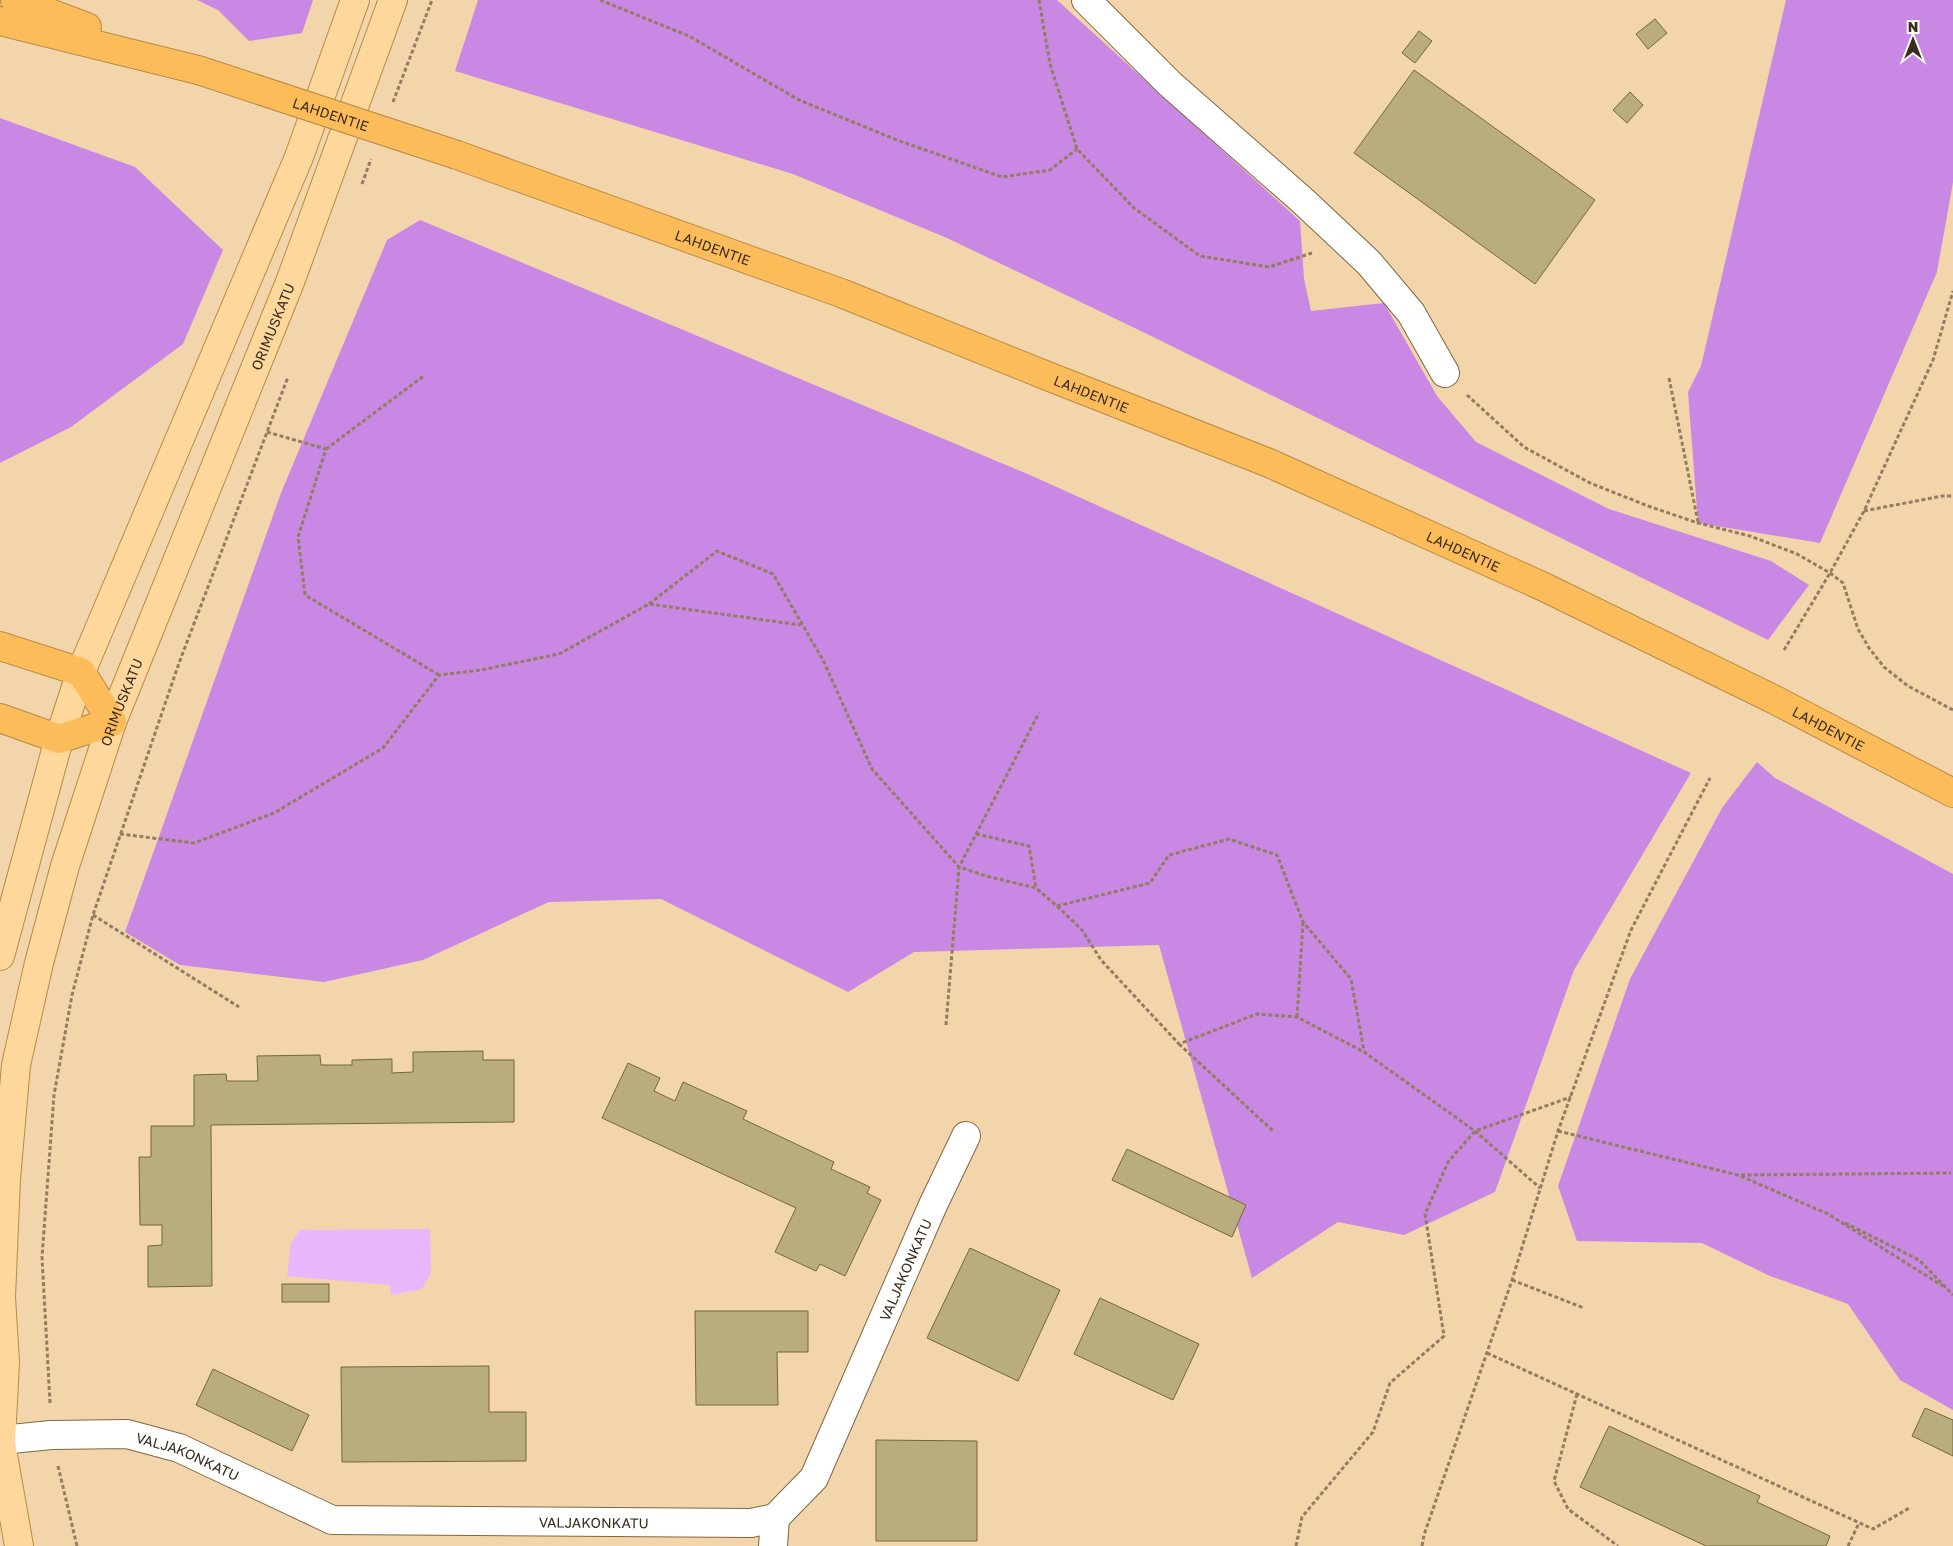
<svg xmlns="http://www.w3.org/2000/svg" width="1953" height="1546" font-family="'Golos Text',sans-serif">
<rect width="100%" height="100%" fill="#f3d5ac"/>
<!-- green -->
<path fill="#e7b6fd" d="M430,1229L431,1272L422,1289L391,1295L390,1285L287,1276L291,1243L300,1230Z"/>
<!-- forest -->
<g fill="#c888e3">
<path d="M197,0H313L302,33L249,41L218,10Z"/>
<path d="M478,0H1057L1300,221L1304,279L1311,311L1384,303L1437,396L1476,442L1609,509L1771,561L1809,585L1768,640L1143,332L947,238L793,174L455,71Z"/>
<path d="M1786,0H1953V182L1937,272L1820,543L1698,523L1688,392L1701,366Z"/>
<path d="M0,118L135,167L223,250L183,344L71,427L0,463Z"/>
<path d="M420,220L1030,475L1691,773L1574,970L1495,1192L1404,1235L1338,1222L1252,1278L1159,945L914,952L848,992L661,899L549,902L423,960L324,982L180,965L125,932L281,493L387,240Z"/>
<path d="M1757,762L1775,778L1953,874V1410L1900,1380L1848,1304L1770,1276L1702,1243L1577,1241L1558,1186L1630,979L1722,808Z"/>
</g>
<!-- building -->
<g fill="#b9ad7f" stroke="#72673c">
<path d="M1655,19L1667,33L1648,49L1636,34Z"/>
<path d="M1419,31L1432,41L1415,63L1402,53Z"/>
<path d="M1414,70L1595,200L1535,284L1354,153Z"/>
<path d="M1630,92L1643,105L1627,123L1613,110Z"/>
<path d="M483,1051V1060H514V1122L211,1125L212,1286L148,1287V1246L162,1245V1225H140L139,1157H151V1126H194V1075L226,1074L227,1081H258L257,1056L320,1055L321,1065H352V1060L392,1059V1073L413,1072V1052Z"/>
<path d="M628,1063L660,1078L654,1091L675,1101L683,1082L747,1111L743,1119L834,1162L831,1169L870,1187L867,1193L881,1200L845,1276L820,1264L816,1271L775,1252L796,1208L602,1118Z"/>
<path d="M1127,1149L1246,1205L1232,1237L1112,1180Z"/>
<path d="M970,1248L1060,1290L1018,1381L927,1338Z"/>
<rect x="282" y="1284" width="47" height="18"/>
<path d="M1100,1298L1199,1344L1173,1400L1074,1354Z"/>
<path d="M695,1311H808V1352H777L778,1405H696Z"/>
<path d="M489,1366V1412H526V1461L342,1462L341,1367Z"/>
<path d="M213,1369L309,1415L292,1451L196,1405Z"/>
<path d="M1925,1408L1953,1420V1456L1912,1436Z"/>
<path d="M1609,1426L1760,1496L1757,1502L1830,1536L1826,1546H1706L1580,1487Z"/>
<path d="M876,1440L977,1441V1541H876Z"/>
</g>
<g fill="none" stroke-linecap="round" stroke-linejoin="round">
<defs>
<g id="minor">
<path d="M1086,0L1170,84L1303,201L1369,263L1411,313L1445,373"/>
<path id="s1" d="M1,1440L51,1435L127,1434L179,1448L332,1520L751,1523L775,1518L814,1478L933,1205L966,1136"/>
<path d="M773,1546L775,1518"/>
</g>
<g id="major">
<path d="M0,956L59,739L81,672L299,157L355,0"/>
<path d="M0,1438L19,1546"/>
<path id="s2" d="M1,1440L5,1362L1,1297L6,1179L16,1065L39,963L65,866L112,722L290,282L393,0"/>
</g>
<g id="highway">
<path d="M15,0L87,27"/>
<path d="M0,21L198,70"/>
<path id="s3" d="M457,155L841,293L1050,377L1269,463L1544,587L1775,700L1953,793"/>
<path d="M0,646L81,672L112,722L59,739L0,718"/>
</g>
</defs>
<!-- minor casing -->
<use href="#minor" stroke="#806640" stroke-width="30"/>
<!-- major casing -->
<use href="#major" stroke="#b88a45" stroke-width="30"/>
<!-- highway casing -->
<use href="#highway" stroke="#b88a45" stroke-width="30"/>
<!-- path -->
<g stroke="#927d61" stroke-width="3" stroke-dasharray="4 2.5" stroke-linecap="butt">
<path d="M600,0L689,36L799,100L897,140L1002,177L1050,170L1077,149"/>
<path d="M1039,0L1050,64L1077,149L1134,208L1200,256L1269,267L1312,253"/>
<path d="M393,102L432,0"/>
<path d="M362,184L371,159"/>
<path d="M1669,378L1698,522"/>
<path d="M1467,395L1524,447L1590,483L1648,506L1698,523L1750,536L1797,554L1830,573L1843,583L1858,629L1869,648L1884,667L1908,686L1953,710"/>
<path d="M267,432L326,449L298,537L305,595L439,675"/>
<path d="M326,449L425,375"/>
<path d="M1864,511L1942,496H1953"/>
<path d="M649,604L717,551L773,574L823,660L872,769L959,867L986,876L1036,888L1057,906L1082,930L1101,960L1179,1044L1257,1014L1297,1017L1364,1052L1475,1131L1540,1188"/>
<path d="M1784,650L1830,573L1864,511L1933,360L1953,291"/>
<path d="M120,834L194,843L274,813L383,748L439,675L481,670L559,654L649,604L801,625"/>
<path d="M976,834L1029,846L1036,888"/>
<path d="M1057,906L1150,883L1169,855L1229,839L1277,855L1303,922L1351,979L1364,1051"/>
<path d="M93,915L239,1007"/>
<path d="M1297,1017L1303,923"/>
<path d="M946,1025L959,867L1039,713"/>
<path d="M1179,1044L1273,1131"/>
<path d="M1558,1131L1738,1175L1828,1214L1946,1288"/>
<path d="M1741,1175L1951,1173"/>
<path d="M1845,1223L1919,1260L1953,1295"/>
<path d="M1512,1280L1584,1308"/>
<path d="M1487,1353L1873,1529L1911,1507"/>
<path d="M1577,1394L1554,1481L1568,1509L1618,1546"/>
<path d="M50,1403L42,1257L54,1095L72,995L93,915L179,663L288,377"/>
<path d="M58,1466L77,1546"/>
<path d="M1296,1546L1302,1517L1373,1432L1390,1383L1444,1336L1425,1214L1448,1162L1475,1131L1571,1097"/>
<path d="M1422,1546L1424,1535L1512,1280L1558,1131L1631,930L1710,778"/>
<path d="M1848,1546L1859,1523"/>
</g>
<!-- minor -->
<use href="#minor" stroke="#fff" stroke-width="28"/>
<!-- major -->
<use href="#major" stroke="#fdd79c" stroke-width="28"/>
<!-- highway -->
<use href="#highway" stroke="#fcbc5a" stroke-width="28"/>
<defs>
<g id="highway-bridge">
<path id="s4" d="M198,70L457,155"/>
</g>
</defs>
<!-- highway-bridge casing -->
<use href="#highway-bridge" stroke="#b88a45" stroke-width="30" stroke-linecap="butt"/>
<!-- highway-bridge -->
<use href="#highway-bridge" stroke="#fcbc5a" stroke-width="28"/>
</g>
<g text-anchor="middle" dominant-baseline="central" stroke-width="5" stroke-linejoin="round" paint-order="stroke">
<!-- street labels -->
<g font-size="14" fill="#392d1d" stroke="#fefbf6">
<text stroke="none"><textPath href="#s4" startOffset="140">LAHDENTIE</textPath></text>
<text stroke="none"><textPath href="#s3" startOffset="272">LAHDENTIE</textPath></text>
<text stroke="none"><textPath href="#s2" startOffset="1159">ORIMUSKATU</textPath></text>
<text stroke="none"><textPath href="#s3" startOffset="678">LAHDENTIE</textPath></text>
<text stroke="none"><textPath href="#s3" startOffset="1082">LAHDENTIE</textPath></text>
<text stroke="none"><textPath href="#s2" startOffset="754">ORIMUSKATU</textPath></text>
<text stroke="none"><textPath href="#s3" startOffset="1488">LAHDENTIE</textPath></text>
<text stroke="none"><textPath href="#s1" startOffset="1076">VALJAKONKATU</textPath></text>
<text stroke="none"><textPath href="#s1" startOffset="191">VALJAKONKATU</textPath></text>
<text stroke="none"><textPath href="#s1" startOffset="611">VALJAKONKATU</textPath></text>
</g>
</g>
<!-- north arrow -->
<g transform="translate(1913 40)" stroke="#fefbf6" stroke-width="4" paint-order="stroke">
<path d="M0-4L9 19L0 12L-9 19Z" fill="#392d1d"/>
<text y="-8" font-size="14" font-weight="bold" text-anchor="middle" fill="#392d1d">N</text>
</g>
</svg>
